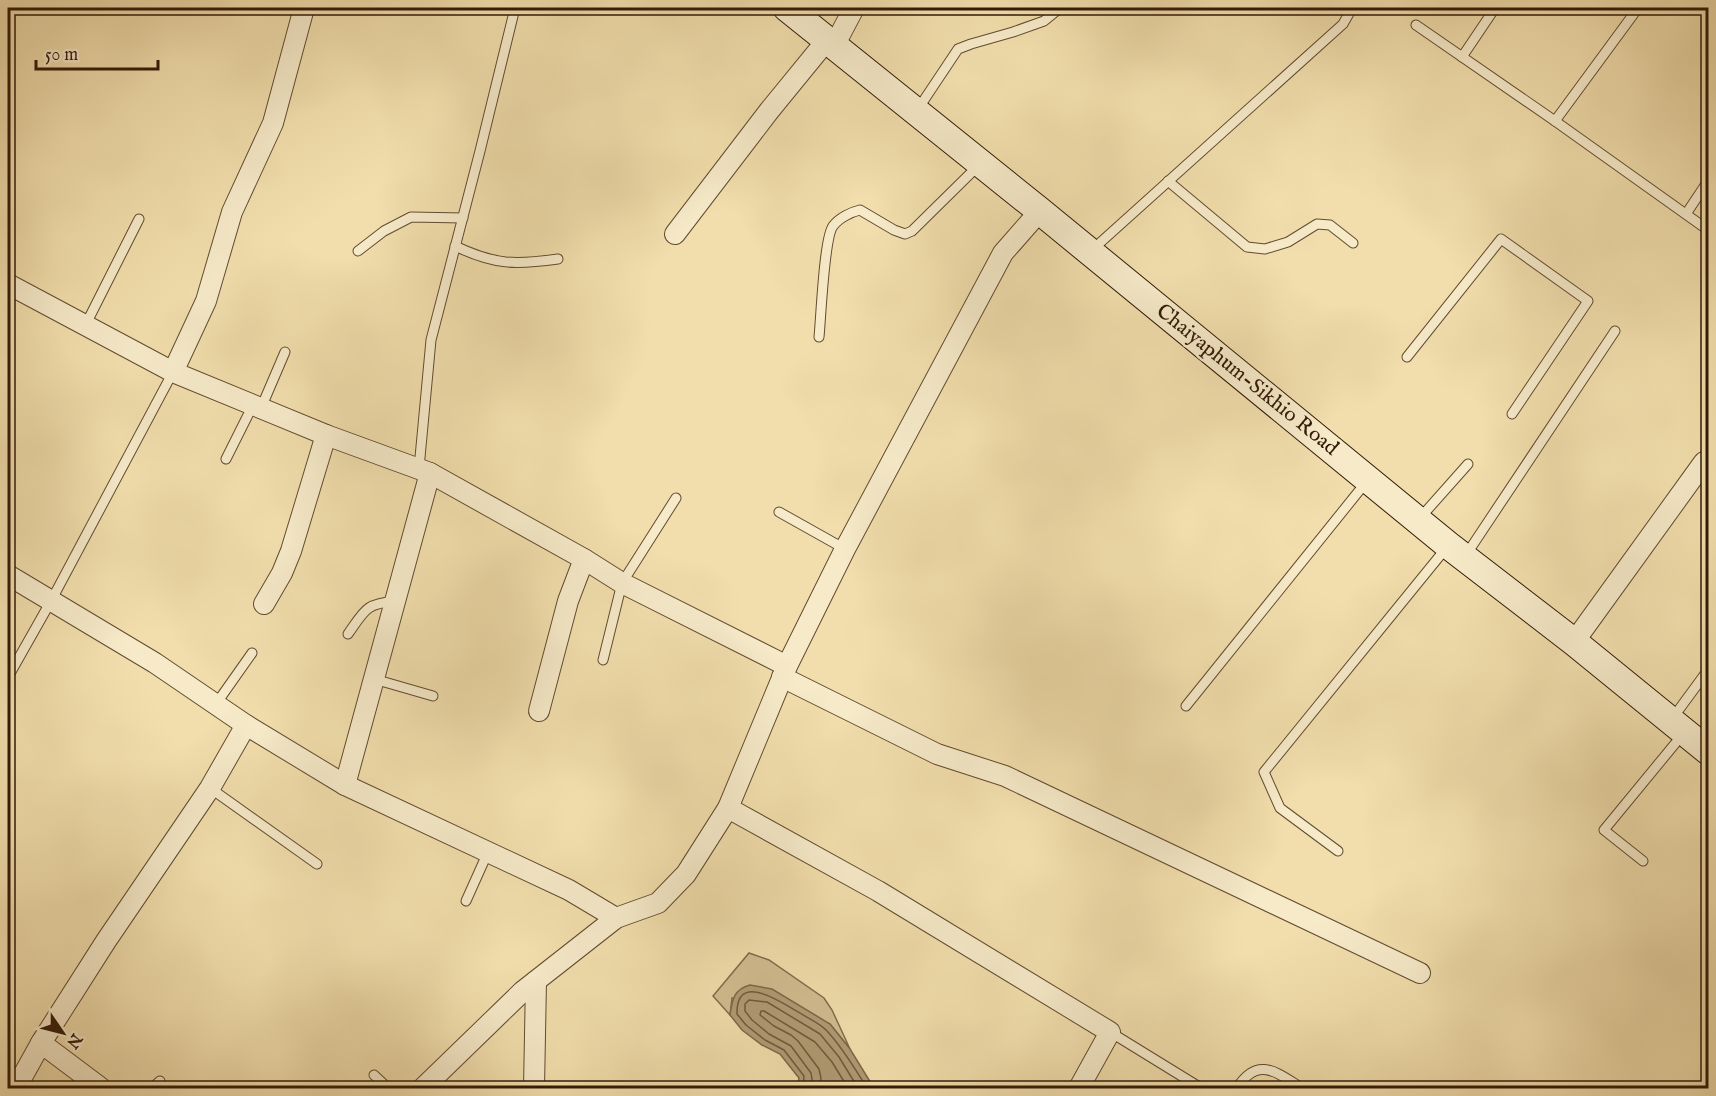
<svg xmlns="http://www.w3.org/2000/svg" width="1716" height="1096" font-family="'IM FELL English',serif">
<rect width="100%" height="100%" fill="#f1deac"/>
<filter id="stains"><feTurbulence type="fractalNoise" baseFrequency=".00333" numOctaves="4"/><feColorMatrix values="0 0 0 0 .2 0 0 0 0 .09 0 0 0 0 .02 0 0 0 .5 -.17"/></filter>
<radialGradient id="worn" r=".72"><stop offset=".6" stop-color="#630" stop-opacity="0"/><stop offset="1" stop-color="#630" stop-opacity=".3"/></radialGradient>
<!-- green -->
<path fill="#d1bd90" stroke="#826c4c" stroke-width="1.5" d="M749,953L769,960L824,998L832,1010L850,1049L830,1024L732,998L730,1015L713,996Z"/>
<!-- water -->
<path fill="#b09b74" stroke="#7e6748" stroke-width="1.5" d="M750,985L772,989L830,1024L850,1049L874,1088H797L799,1078L780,1054L762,1045L742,1030L730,1015C732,1000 734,989 750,985Z"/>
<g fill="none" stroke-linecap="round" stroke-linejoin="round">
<!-- shore -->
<g stroke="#715a3e" stroke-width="1.5">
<path d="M803,1088L804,1076L784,1050L765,1040L746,1025L737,1014C736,970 782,1003 800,1013C809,1019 820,1023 827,1031C843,1048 855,1069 867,1088"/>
<path d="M811,1088L812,1079L811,1073L791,1046L769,1034L752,1020L745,1011V1004L749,1000L767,1002L820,1034L839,1057L858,1088"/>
<path d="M820,1088L821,1078L819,1069L798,1041L791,1035L774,1026L760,1015L761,1011H764L815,1042L832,1062L848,1088"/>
</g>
<defs>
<g id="lane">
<path d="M1416,25L1555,121L1708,230"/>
<path d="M1462,57L1495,8"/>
<path d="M918,109L958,49L971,44L1013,32L1044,21L1060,8"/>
<path d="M1555,121L1638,8"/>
<path d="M1168,181L1247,247L1265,249L1288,242L1317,224L1330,225L1353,243"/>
<path d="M1686,214L1708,181"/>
<path d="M455,246C495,265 515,265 558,259"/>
<path d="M1092,250L1343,24L1352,8"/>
<path d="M358,251L384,231L411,217L463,218"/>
<path d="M85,326L139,219"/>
<path d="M819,337C821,318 824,238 833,226C839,218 851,212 860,210L894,230L905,234L912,231L979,165"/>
<path d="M1407,357L1501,239L1588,301L1512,414"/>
<path d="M261,408L285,352"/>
<path d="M226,459L253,405"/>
<path d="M419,468L431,340L480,151L515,8"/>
<path d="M779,512L845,549"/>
<path d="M1420,518L1468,464"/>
<path d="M1466,555L1615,331"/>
<path d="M348,634C365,610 365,604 395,601"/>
<path d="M603,660L622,583L676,498"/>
<path d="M8,677L51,601L173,372"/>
<path d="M374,679L433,696"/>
<path d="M216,704L252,653"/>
<path d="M1186,706L1367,481"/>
<path d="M1672,719L1708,670"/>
<path d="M210,788L317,864"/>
<path d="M1338,851L1280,808L1264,772L1447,547"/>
<path d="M1643,861L1604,830L1683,734"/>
<path d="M466,901L488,852"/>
<path d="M1110,1032L1201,1088"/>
<path d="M374,1075L388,1088"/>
<path d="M152,1088L160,1081"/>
<path d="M1237,1088C1258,1055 1277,1073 1302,1088"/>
</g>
<g id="street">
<path d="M834,46L854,8"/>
<path d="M675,234L769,111L827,40"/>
<path d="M8,284L173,372L326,435L430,473L584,559L622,583L787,666"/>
<path d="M173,372L206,301L232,212L273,123L304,8"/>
<path d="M8,575L155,663L246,725L345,785L569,890L616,918L658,903L686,874L728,808L787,666L845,549L1003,253L1040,211"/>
<path d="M264,604L282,573L291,551L326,435"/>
<path d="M1574,642L1704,462"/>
<path d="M782,677L937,754L1005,776L1420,973"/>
<path d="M539,711L568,601L584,559"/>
<path d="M345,785L430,473"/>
<path d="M728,808L878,891L1110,1032L1079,1088"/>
<path d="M41,1043L101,1088"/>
<path d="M16,1088L41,1043L106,941L210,788L246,725"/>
<path d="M423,1088L523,991L616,918"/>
<path d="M534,1088L536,981"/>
</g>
<path id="secondary" d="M787,8L1040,211L1448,545L1574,642L1708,751"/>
</defs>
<!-- lane casing -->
<use href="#lane" stroke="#624b30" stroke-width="11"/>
<!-- street casing -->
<use href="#street" stroke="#624b30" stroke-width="22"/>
<!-- secondary casing -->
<use href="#secondary" stroke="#321a07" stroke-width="29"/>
<!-- lane -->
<use href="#lane" stroke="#f6eac9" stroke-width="9"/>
<!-- street -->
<use href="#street" stroke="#f6eac9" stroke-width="20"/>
<!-- secondary -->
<use href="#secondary" stroke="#f6eac9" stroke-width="27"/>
</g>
<g text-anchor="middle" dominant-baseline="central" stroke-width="5" stroke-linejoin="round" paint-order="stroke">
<!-- street labels -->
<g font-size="21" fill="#321a07" stroke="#f6eac9">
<text transform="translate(1247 380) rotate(39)">Chaiyaphum-Sikhio Road</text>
</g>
</g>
<!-- margin -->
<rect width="1716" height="1096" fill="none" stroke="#f1deac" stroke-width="30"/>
<rect x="9" y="9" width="1698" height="1078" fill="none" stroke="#321a07" stroke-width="3"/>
<rect x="15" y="15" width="1686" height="1066" fill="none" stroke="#321a07" stroke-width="1.5"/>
<!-- north arrow -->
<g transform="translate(63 1033) rotate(125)" stroke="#f6eac9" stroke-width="4.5" paint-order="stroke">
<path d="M0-4.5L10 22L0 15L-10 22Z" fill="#321a07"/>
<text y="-9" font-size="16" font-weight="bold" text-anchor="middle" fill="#321a07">N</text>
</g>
<!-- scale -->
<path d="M36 60v9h122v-9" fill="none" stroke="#321a07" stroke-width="3"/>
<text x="45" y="60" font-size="18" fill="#321a07" stroke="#f6eac9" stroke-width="4.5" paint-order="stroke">50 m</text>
<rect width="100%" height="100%" filter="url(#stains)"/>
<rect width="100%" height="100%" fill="url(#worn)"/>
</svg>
